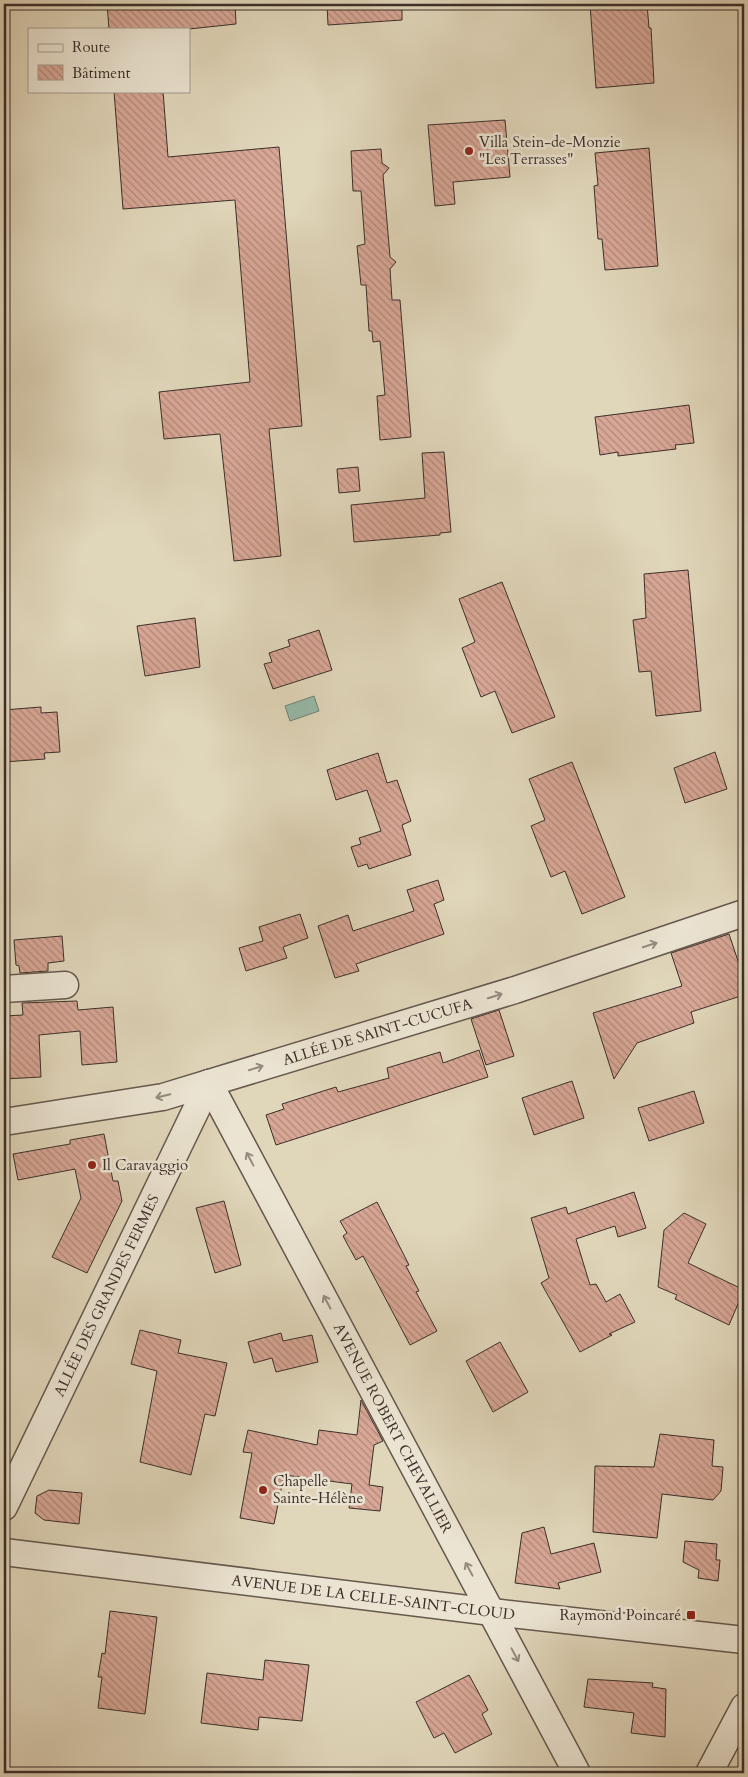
<svg xmlns="http://www.w3.org/2000/svg" width="748" height="1777" font-family="Cardo,serif">
<defs>
<pattern id="building-back-hatch" width="6" height="6" patternUnits="userSpaceOnUse" patternTransform="scale(1.25)"><rect width="6" height="6" fill="#d8a796"/><path d="M-1 5l2 2M0 0l6 6M5-1l2 2" fill="none" stroke="#b0887b"/></pattern>
</defs>
<rect width="100%" height="100%" fill="#e0d6ba"/>
<filter id="stains"><feTurbulence type="fractalNoise" baseFrequency=".004" numOctaves="4"/><feColorMatrix values="0 0 0 0 .2 0 0 0 0 .09 0 0 0 0 .02 0 0 0 .5 -.17"/></filter>
<radialGradient id="worn" r=".72"><stop offset=".6" stop-color="#630" stop-opacity="0"/><stop offset="1" stop-color="#630" stop-opacity=".3"/></radialGradient>
<!-- water -->
<path fill="#95baa9" stroke="#718276" d="M314,696L319,711L290,721L285,706Z"/>
<!-- building -->
<g fill="url(#building-back-hatch)" stroke="#3c2f2a">
<path d="M107,4H235L236,24L189,29H109Z"/>
<path d="M327,4H402V20L328,25Z"/>
<path d="M590,4H647L649,28H651L654,83L596,88Z"/>
<path d="M114,91H163L168,157L279,147L302,426L269,429L281,556L234,561L220,434L164,439L159,392L250,382L235,200L123,209Z"/>
<path d="M505,120L510,177L453,182L455,204L435,206L428,125Z"/>
<path d="M649,148L658,266L605,270L602,239H598L594,186L598,185L595,153Z"/>
<path d="M381,149L382,163L389,168L383,175L390,257L396,262L390,269L392,300H400L411,437L380,440L377,396L385,395L380,341L373,342L372,331H369L366,285H361L357,246L365,244L361,191H353L351,151Z"/>
<path d="M689,405L694,443L675,445L676,449L618,456V452L600,455L595,417Z"/>
<path d="M444,452L451,532L440,533V535L354,542L351,505L425,498L422,453Z"/>
<path d="M358,467L360,491L339,493L337,469Z"/>
<path d="M688,570L701,711L656,716L651,671L639,672L633,620L646,618L644,574Z"/>
<path d="M502,582L555,717L512,733L495,691L481,697L462,648L475,642L459,599Z"/>
<path d="M195,618L200,667L145,676L137,626Z"/>
<path d="M319,630L332,670L273,689L264,664L272,662L269,653L290,646L288,640Z"/>
<path d="M41,707V713L57,712L60,752L44,753L45,759L4,762V710Z"/>
<path d="M715,752L727,789L685,803L674,768Z"/>
<path d="M378,753L387,783L397,780L411,821L402,825L411,855L369,869L367,864L358,867L351,847L361,844L359,838L381,831L367,790L336,800L327,770Z"/>
<path d="M572,762L625,897L582,914L565,871L551,877L531,826L545,820L529,779Z"/>
<path d="M438,880L444,900L434,904L444,934L356,964L359,971L335,978L318,926L348,915L353,931L414,911L407,890Z"/>
<path d="M300,914L308,938L283,947L287,958L246,971L239,948L263,941L259,927Z"/>
<path d="M729,934L744,979V995L691,1012L694,1023L637,1043L614,1079L593,1013L682,986L671,953Z"/>
<path d="M62,936L64,961L48,963V971L20,973L19,966L16,965L14,940Z"/>
<path d="M77,1001L78,1010L113,1007L117,1062L82,1065L80,1031L39,1035L41,1077L4,1079V1016L23,1015L22,1003Z"/>
<path d="M499,1010L514,1056L486,1065L471,1019Z"/>
<path d="M479,1050L488,1077L276,1145L266,1115L284,1109L282,1104L336,1087L338,1092L389,1078L387,1068L440,1052L443,1063Z"/>
<path d="M572,1081L584,1118L534,1135L522,1098Z"/>
<path d="M694,1091L704,1123L649,1141L638,1108Z"/>
<path d="M104,1134L113,1181H118L122,1201L87,1273L52,1257L81,1198L75,1169L18,1180L13,1154L70,1144V1140Z"/>
<path d="M634,1192L646,1228L618,1237L615,1226L576,1239L590,1285L596,1284L606,1302L620,1294L635,1322L609,1334L612,1335L580,1352L541,1283L549,1278L531,1218L566,1207L568,1214Z"/>
<path d="M224,1201L241,1265L215,1273L196,1208Z"/>
<path d="M377,1202L409,1265L406,1266L419,1291L416,1292L437,1331L410,1345L363,1256L356,1260L343,1236L347,1233L340,1221Z"/>
<path d="M684,1213L706,1224L688,1263L744,1290L729,1325L675,1299L677,1295L658,1287L664,1230Z"/>
<path d="M140,1330L181,1340L178,1353L227,1363L215,1416L205,1414L191,1475L140,1462L157,1371L131,1364Z"/>
<path d="M281,1333L283,1341L312,1335L318,1362L276,1372L272,1358L254,1363L248,1342Z"/>
<path d="M500,1342L528,1392L493,1412L466,1361Z"/>
<path d="M361,1400L383,1441L374,1445L369,1485L383,1487L380,1511L349,1508L352,1484L284,1475L274,1524L240,1518L252,1453L243,1452L248,1430L317,1445L319,1430L357,1435Z"/>
<path d="M660,1434L714,1440L712,1466L723,1467L721,1491L713,1500L662,1494L657,1538L593,1532L595,1466L654,1467Z"/>
<path d="M49,1490L82,1493L79,1524L44,1520L35,1513L37,1496Z"/>
<path d="M544,1527L551,1554L594,1543L601,1572L558,1583L560,1589L515,1583L522,1533Z"/>
<path d="M685,1541L717,1544L716,1560H720L718,1581L698,1578L699,1570L683,1562Z"/>
<path d="M110,1611L157,1617L145,1714L98,1708L102,1677H98L102,1653L105,1654Z"/>
<path d="M265,1660L309,1665L302,1721L259,1717L258,1730L201,1723L207,1673L263,1680Z"/>
<path d="M469,1675L488,1710L482,1714L492,1734L455,1753L444,1733L434,1738L416,1702Z"/>
<path d="M588,1679L653,1683L652,1687L666,1689L665,1737L631,1733L634,1713L584,1707Z"/>
</g>
<g fill="none" stroke-linecap="round" stroke-linejoin="round">
<defs>
<g id="minor">
<path d="M4,989L65,985"/>
<path id="s1" d="M209,1083L577,1773"/>
<path id="s2" d="M4,1122L163,1097L515,990L744,913"/>
<path id="s3" d="M4,1507L209,1083"/>
<path id="s4" d="M4,1552L492,1612L744,1640"/>
<path d="M709,1773L744,1707"/>
</g>
</defs>
<!-- minor casing -->
<use href="#minor" stroke="#65594e" stroke-width="29"/>
<!-- minor -->
<use href="#minor" stroke="#ebe4d2" stroke-width="26"/>
</g>
<!-- one-way arrows -->
<defs><path id="oneway-shaft" d="M-6 0H5M1.5-3L5.5 0L1.5 3" fill="none" stroke-width="1.6" stroke-linecap="round" stroke-linejoin="round" transform="scale(1.25)"/></defs>
<g stroke="#948a7e">
<use href="#oneway-shaft" transform="translate(650 945) rotate(-18)"/>
<use href="#oneway-shaft" transform="translate(495 996) rotate(-17)"/>
<use href="#oneway-shaft" transform="translate(256 1068) rotate(-17)"/>
<use href="#oneway-shaft" transform="translate(163 1096) rotate(167)"/>
<use href="#oneway-shaft" transform="translate(250 1159) rotate(-118)"/>
<use href="#oneway-shaft" transform="translate(327 1302) rotate(-118)"/>
<use href="#oneway-shaft" transform="translate(469 1569) rotate(-118)"/>
<use href="#oneway-shaft" transform="translate(515 1655) rotate(62)"/>
</g>
<!-- markers -->
<g fill="#8f2418" stroke="#ebe4d2" stroke-width="2">
<circle cx="469" cy="151" r="5"/>
<circle cx="92" cy="1165" r="5"/>
<circle cx="263" cy="1490" r="5"/>
<rect x="686" y="1610" width="10" height="10" rx="2.5"/>
</g>
<g text-anchor="middle" dominant-baseline="central" stroke-width="5" stroke-linejoin="round" paint-order="stroke">
<!-- poi labels -->
<g font-size="15" fill="#3c2f2a" stroke="#ebe4d2" text-anchor="start">
<text x="479" y="142">Villa Stein-de-Monzie<tspan x="479" dy="17">"Les Terrasses"</tspan></text>
<text x="102" y="1165">Il Caravaggio</text>
<text x="273" y="1481">Chapelle<tspan x="273" dy="17">Sainte-Hélène</tspan></text>
<text x="681" y="1615" text-anchor="end">Raymond Poincaré</text>
</g>
<!-- street labels -->
<g font-size="15" fill="#3c2f2a" stroke="#ebe4d2">
<text stroke="none"><textPath href="#s2" startOffset="385">ALLÉE DE SAINT-CUCUFA</textPath></text>
<text stroke="none"><textPath href="#s3" startOffset="235">ALLÉE DES GRANDES FERMES</textPath></text>
<text stroke="none"><textPath href="#s1" startOffset="391">AVENUE ROBERT CHEVALLIER</textPath></text>
<text stroke="none"><textPath href="#s4" startOffset="372">AVENUE DE LA CELLE-SAINT-CLOUD</textPath></text>
</g>
</g>
<!-- margin -->
<rect width="748" height="1777" fill="none" stroke="#e0d6ba" stroke-width="20"/>
<rect x="5" y="5" width="738" height="1767" fill="none" stroke="#3c2f2a" stroke-width="2.5"/>
<rect x="10" y="10" width="728" height="1757" fill="none" stroke="#3c2f2a"/>
<!-- legend -->
<rect x="28" y="28" width="162" height="65" fill="#ebe4d2" stroke="#a59c8f"/>
<rect x="38" y="44" width="25" height="8" fill="#ebe4d2" stroke="#a59c8f"/>
<text x="72" y="52" font-size="15" fill="#3c2f2a">Route</text>
<rect x="38" y="65" width="25" height="15" fill="url(#building-back-hatch)" stroke="#a59c8f"/>
<text x="72" y="78" font-size="15" fill="#3c2f2a">Bâtiment</text>
<rect width="100%" height="100%" filter="url(#stains)"/>
<rect width="100%" height="100%" fill="url(#worn)"/>
</svg>
